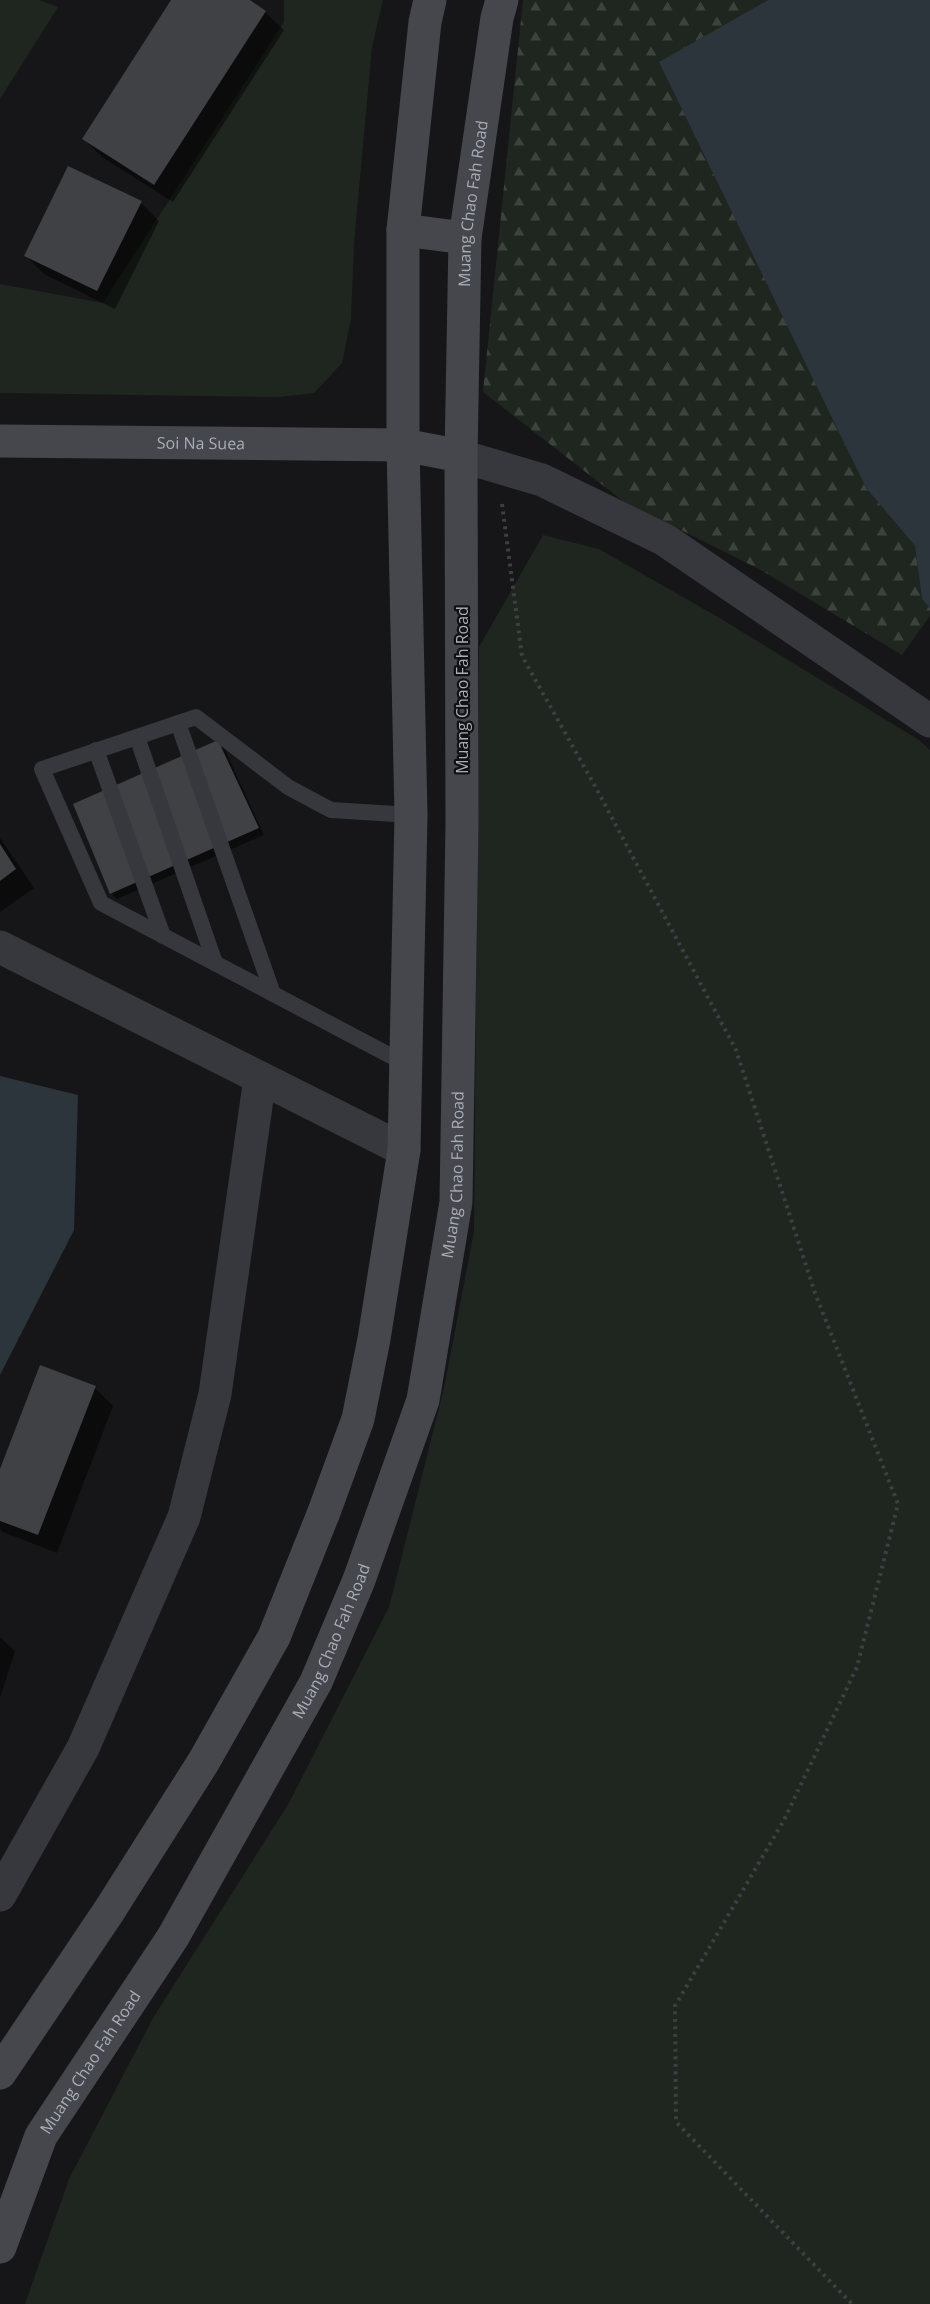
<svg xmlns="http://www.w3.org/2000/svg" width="930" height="2304" font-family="'Open Sans',sans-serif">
<defs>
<pattern id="forest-firs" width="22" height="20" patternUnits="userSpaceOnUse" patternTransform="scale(1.5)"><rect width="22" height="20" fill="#1e261f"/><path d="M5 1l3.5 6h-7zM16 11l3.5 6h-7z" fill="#3c433d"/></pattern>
</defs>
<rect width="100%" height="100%" fill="#161618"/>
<!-- grass -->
<g fill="#1e261f">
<path d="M0,0H39L58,7L0,99Z"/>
<path d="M284,0H383L372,47L354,243L351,319L342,363L314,393L279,397L0,393V284L103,303L284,22Z"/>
<path d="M543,535L599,549L718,617L919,740L930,750V2304H25L69,2179L153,2018L289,1803L389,1607L444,1388L474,1231L479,647Z"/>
</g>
<!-- forest -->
<path fill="url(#forest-firs)" d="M523,0H768L660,62L866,488L915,546L922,598L930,608V616L902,655L759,569L623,501L483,392Z"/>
<!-- water -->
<g fill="#2c353c">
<path d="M768,0H930V608L922,599L915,546L866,488L659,62Z"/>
<path d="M0,1076L78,1095L74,1230L0,1375Z"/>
</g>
<!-- shadow -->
<g fill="#0007">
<path d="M173,0H247L265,12L284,30L173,202L102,157L84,139Z"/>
<path d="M141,203L159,221L115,309L44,274L26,256Z"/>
<path d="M217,742L224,748L264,835L117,899L111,893Z"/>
<path d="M0,838L34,888L0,912Z"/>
<path d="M95,1388L113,1406L57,1553L3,1532L0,1529V1473Z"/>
<path d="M0,1637L15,1651L0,1698Z"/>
</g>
<!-- building -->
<g fill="#404145">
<path d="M171,0H250L266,11L154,185L82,139Z"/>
<path d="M68,166L142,201L97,291L24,256Z"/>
<path d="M218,740L259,828L110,894L73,804Z"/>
<path d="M0,844L16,869L0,881Z"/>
<path d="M40,1365L96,1386L38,1535L0,1521V1469Z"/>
</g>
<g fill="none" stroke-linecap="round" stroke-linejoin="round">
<!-- path -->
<path stroke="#3d3f44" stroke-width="4" stroke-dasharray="3 4.5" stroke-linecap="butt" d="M502,504L522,656L596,788L736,1050L815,1293L898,1504L857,1667L784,1820L675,2006L676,2122L852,2304"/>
<!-- lane -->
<g stroke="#37383d" stroke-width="16">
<path d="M178,723L273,994"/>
<path d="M137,737L215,963"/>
<path d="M96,750L163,936"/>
<path d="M406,1064L101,903L42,769L196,717L288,787L331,810L411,815"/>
</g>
<!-- street -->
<g stroke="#37383d" stroke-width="33">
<path d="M461,456L542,480L665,540L930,721"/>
<path d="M0,947L404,1150"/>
<path d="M0,1895L83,1748L184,1517L215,1394L260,1078"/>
</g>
<!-- secondary -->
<g stroke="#45474d" stroke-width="33">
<path d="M403,230L465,238"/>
<path id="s1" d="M0,441L403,445L461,456"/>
<path d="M0,2073L109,1911L204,1761L274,1637L324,1512L358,1419L374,1339L404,1150L411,815L403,445V230L425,22L430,0"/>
<path id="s2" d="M0,2247L41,2136L173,1937L316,1682L359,1580L423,1400L456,1202L462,824L461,456L465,238L497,18L502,0"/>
</g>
</g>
<g text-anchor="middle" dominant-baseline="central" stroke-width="4.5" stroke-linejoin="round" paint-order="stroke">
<!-- street labels -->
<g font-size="16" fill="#a8adb8" stroke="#111113">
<text stroke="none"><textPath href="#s2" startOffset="2151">Muang Chao Fah Road</textPath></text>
<text stroke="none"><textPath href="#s1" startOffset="201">Soi Na Suea</textPath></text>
<text transform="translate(462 690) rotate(-90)">Muang Chao Fah Road</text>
<text stroke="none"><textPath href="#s2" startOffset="1179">Muang Chao Fah Road</textPath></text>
<text stroke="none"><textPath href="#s2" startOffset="693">Muang Chao Fah Road</textPath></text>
<text stroke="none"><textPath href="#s2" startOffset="207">Muang Chao Fah Road</textPath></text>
</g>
</g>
</svg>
